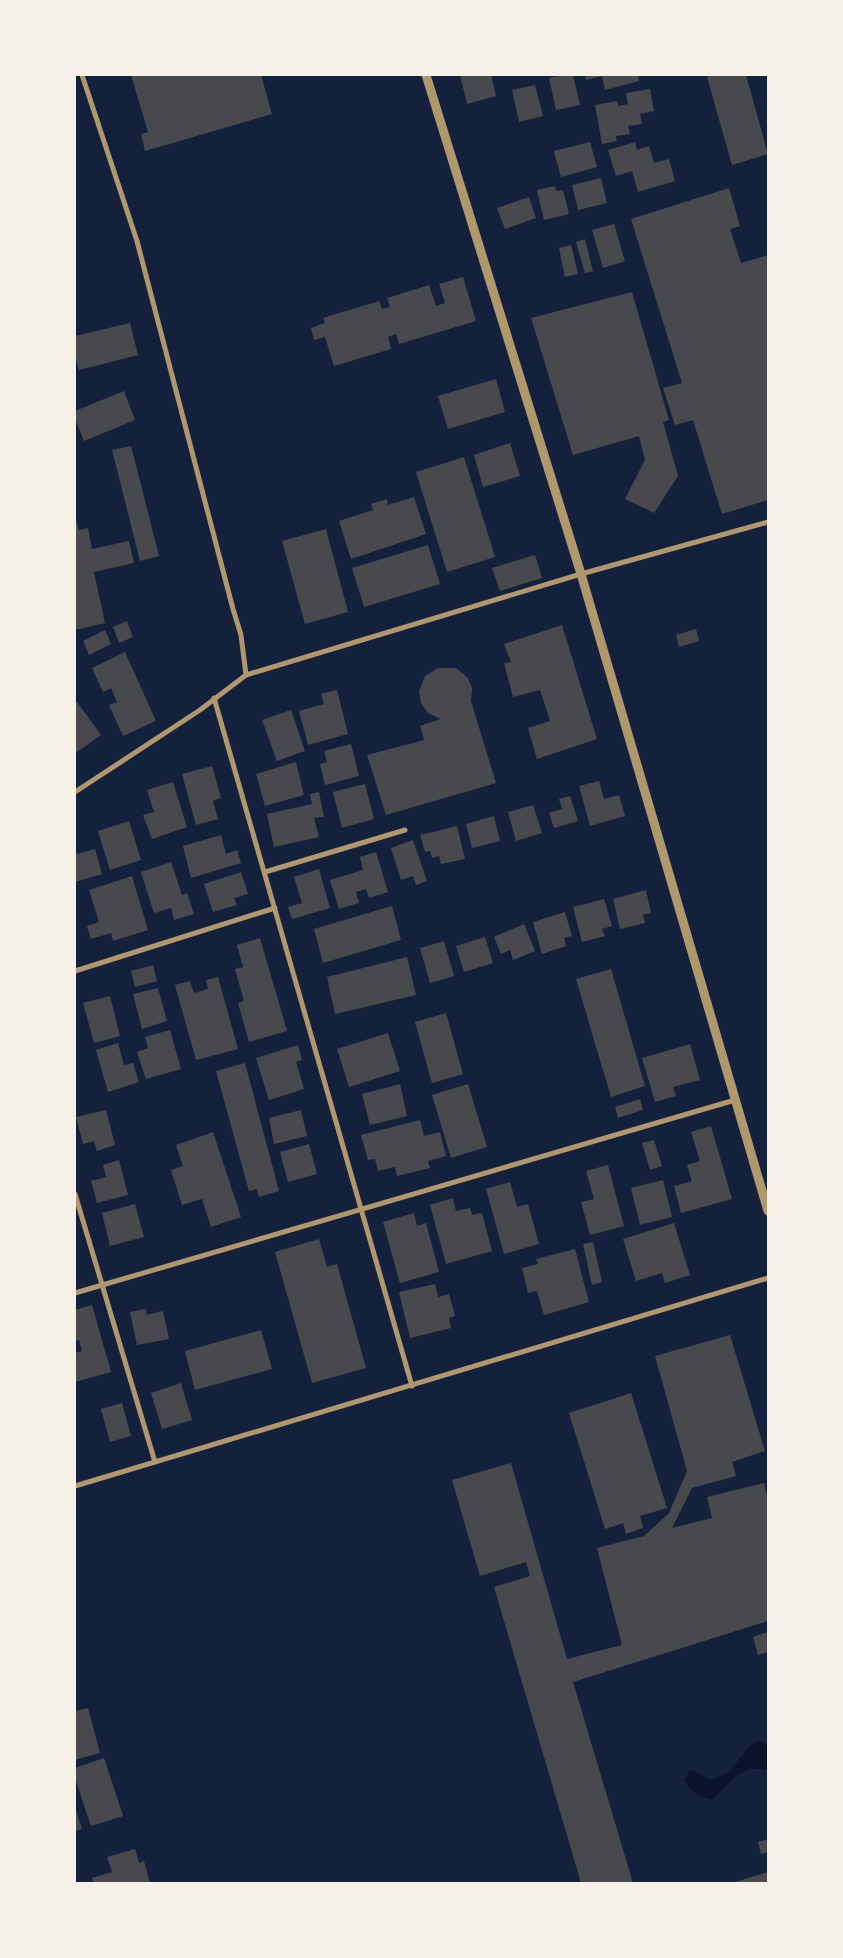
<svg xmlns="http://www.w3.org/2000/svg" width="843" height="1958" font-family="'Times New Roman',serif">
<rect width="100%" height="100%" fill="#14213d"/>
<!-- water -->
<path fill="#0b132b" d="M760,1741L768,1746V1769C763,1770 757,1768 752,1769C735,1771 724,1791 711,1800C698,1796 691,1792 684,1780L691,1769L709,1780C715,1778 723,1777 728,1772C739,1763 745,1745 760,1741Z"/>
<!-- building -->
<g fill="#48494c">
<path d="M131,75H261L272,114L145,151L141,134L148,132Z"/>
<path d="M460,75H491L496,96L467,104Z"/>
<path d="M562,75H573L580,105L556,110L549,78Z"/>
<path d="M585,75H638L639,81L605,90L602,76L586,80Z"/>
<path d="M713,75H746L768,154L732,165L707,77Z"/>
<path d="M535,85L543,116L519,122L512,90Z"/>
<path d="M650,89L654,111L640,114L642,124L628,126L630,134L616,136L617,141L602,144L595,105L617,101L618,106L628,104L626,93Z"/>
<path d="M590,142L597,167L561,177L554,151Z"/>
<path d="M635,142L637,150L649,146L654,163L669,159L675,181L638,192L632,171L616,176L608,150Z"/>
<path d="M601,178L607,203L578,210L572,185Z"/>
<path d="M555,186L556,191L563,190L569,214L544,220L537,190Z"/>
<path d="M729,188L740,226L730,229L741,263L768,255V500L722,514L693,420L675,425L663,388L682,383L631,219Z"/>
<path d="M529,197L536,218L505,229L497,208Z"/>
<path d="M614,224L625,261L603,268L592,230Z"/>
<path d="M585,239L593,271L585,273L576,242Z"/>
<path d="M571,245L578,274L565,277L559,248Z"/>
<path d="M463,277L476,321L399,344L396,334L388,337L391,349L334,366L325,337L314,340L311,328L325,323L323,318L379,301L382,309L390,307L387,298L429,285L436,306L445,303L439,284Z"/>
<path d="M632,292L669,420L663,422L678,476L654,513L625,499L645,460L639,436L573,455L531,318Z"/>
<path d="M130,323L138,355L79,370L75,355V336Z"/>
<path d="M496,379L505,412L448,429L438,396Z"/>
<path d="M124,391L135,420L84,441L75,419V411Z"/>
<path d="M510,443L520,476L483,487L474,455Z"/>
<path d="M131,446L159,556L140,561L112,450Z"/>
<path d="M464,457L495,557L447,572L416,472Z"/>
<path d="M414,497L426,534L351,559L339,521L373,510L371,504L387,499L388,505Z"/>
<path d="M75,516L79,530L88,528L92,549L129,541L134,563L94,572L105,623L75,630Z"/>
<path d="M326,529L348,612L305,624L282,541Z"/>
<path d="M428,545L440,584L364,607L352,568Z"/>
<path d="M535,555L542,578L500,591L492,568Z"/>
<path d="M127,621L133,637L119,643L113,627Z"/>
<path d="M562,625L597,739L537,759L528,728L550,721L540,690L513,697L504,663L511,662L504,644Z"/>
<path d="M696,629L699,641L679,647L676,635Z"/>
<path d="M105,630L111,644L89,655L83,641Z"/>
<path d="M125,652L156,721L123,736L109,705L117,702L111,688L103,692L92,668Z"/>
<path d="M438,668H456L468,678L472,688L471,701L496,783L386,815L367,755L424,740L420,726L441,719L428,713L421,703L419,691L425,676Z"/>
<path d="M337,690L348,734L308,745L299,711L324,704L321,694Z"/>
<path d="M77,702L101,735L77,752L75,749V703Z"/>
<path d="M291,710L305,751L277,761L262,720Z"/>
<path d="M351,744L359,776L325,785L320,764L327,762L324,751Z"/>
<path d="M296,762L304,795L265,806L256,774Z"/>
<path d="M212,766L221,798L213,801L218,819L196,825L182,774Z"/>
<path d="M599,781L604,799L619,795L625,816L590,826L579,786Z"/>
<path d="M173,782L187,827L152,839L143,815L154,812L147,790Z"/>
<path d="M365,784L374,819L342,828L333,792Z"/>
<path d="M319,792L324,817L314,818L319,837L274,847L267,814L312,804L310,794Z"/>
<path d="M570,796L578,821L554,828L549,813L562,809L559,799Z"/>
<path d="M533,805L542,833L516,841L508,812Z"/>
<path d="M494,816L500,841L472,848L466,824Z"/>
<path d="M129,821L141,860L110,870L98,831Z"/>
<path d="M457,826L465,859L441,864L439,856L432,858L430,851L425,852L420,835Z"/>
<path d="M221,835L226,854L237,850L241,863L191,878L183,846Z"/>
<path d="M413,840L427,881L416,885L413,876L401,880L391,848Z"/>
<path d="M75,848L77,854L95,849L102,874L75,882Z"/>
<path d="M376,852L388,892L369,898L366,889L356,892L359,903L339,909L330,880L363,870L360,857Z"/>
<path d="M171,862L182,895L187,893L194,914L174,920L171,908L154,913L141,872Z"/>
<path d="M319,869L330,908L292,919L288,907L302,903L294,877Z"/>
<path d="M241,872L248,894L234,898L237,905L213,912L204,884Z"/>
<path d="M132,876L148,930L113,941L111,933L91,939L87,926L99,922L89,890Z"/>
<path d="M646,890L651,913L643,915L645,923L620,929L613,899Z"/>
<path d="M604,899L612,926L602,929L605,936L582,942L573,907Z"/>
<path d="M392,906L401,940L323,963L314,929Z"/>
<path d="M565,912L572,936L564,938L566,946L542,954L533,922Z"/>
<path d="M524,924L535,951L513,960L510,950L501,954L494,937Z"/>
<path d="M485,937L493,963L464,972L456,946Z"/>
<path d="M260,938L287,1031L249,1042L238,1003L244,1001L235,969L243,967L237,945Z"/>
<path d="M444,941L454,976L430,983L420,948Z"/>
<path d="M407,957L416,995L335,1014L327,977Z"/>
<path d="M153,965L157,981L135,987L131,971Z"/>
<path d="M611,969L645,1086L611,1097L576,979Z"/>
<path d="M218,977L238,1049L196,1060L175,985L190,981L194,993L208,989L206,980Z"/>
<path d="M158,988L167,1021L142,1029L133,994Z"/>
<path d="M110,996L120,1036L94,1043L83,1003Z"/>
<path d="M446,1013L463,1074L432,1083L415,1022Z"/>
<path d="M170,1030L181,1069L146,1079L137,1052L148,1048L145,1037Z"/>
<path d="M388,1033L400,1071L349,1087L337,1049Z"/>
<path d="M118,1043L124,1065L133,1063L139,1082L108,1092L96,1050Z"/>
<path d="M690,1044L700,1080L673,1087L676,1096L655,1102L642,1058Z"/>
<path d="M298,1045L302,1060L296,1062L304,1089L269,1100L256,1058Z"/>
<path d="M245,1063L279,1191L259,1197L257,1189L249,1191L216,1071Z"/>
<path d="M400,1084L407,1116L370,1125L362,1094Z"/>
<path d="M468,1084L487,1147L451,1158L432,1095Z"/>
<path d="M640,1099L643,1110L618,1118L615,1107Z"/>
<path d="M106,1110L115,1145L97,1151L94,1141L83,1144L76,1117Z"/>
<path d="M301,1110L307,1136L274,1144L269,1118Z"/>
<path d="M420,1120L424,1136L440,1132L446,1156L428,1161L430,1168L397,1176L395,1167L378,1171L375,1159L368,1160L361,1135Z"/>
<path d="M711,1126L732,1199L681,1213L674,1186L692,1181L687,1165L700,1161L691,1132Z"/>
<path d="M213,1132L241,1217L211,1227L202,1199L182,1205L171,1170L183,1166L176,1145Z"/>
<path d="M654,1140L662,1166L650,1170L642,1143Z"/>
<path d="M309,1144L317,1174L288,1182L280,1152Z"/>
<path d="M119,1160L128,1195L97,1203L91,1181L106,1177L103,1165Z"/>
<path d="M608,1165L624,1226L590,1235L581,1202L594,1199L586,1171Z"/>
<path d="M663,1180L672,1217L640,1225L631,1188Z"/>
<path d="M510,1182L517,1207L528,1204L539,1244L504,1254L486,1189Z"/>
<path d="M453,1198L456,1211L470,1208L472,1215L482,1213L492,1251L446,1264L430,1205Z"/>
<path d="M135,1204L144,1237L110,1246L102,1213Z"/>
<path d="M414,1213L417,1226L426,1223L439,1272L400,1283L383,1222Z"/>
<path d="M674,1223L690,1275L665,1283L662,1273L636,1281L623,1239Z"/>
<path d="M319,1239L327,1267L337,1264L366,1368L312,1383L275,1252Z"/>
<path d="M593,1242L602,1282L592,1285L583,1244Z"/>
<path d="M575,1249L589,1302L544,1315L537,1291L528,1293L522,1268L538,1264L536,1259Z"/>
<path d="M435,1284L438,1297L449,1294L455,1316L449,1318L451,1328L410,1338L399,1292Z"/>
<path d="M92,1305L111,1372L75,1382V1353L82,1351L79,1340L75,1341V1310Z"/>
<path d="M146,1309L147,1315L163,1311L169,1339L137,1345L130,1312Z"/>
<path d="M261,1330L272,1369L195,1390L185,1351Z"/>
<path d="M730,1335L765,1451L732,1462L736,1476L692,1488L672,1528L712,1518L707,1497L764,1483L768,1500V1621L573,1682L633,1883H581L494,1587L530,1576L526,1562L480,1576L452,1480L511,1463L567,1659L622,1645L597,1548L644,1536L669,1513L687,1471L655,1356Z"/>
<path d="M181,1383L192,1420L162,1429L151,1393Z"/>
<path d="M631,1393L667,1508L640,1516L643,1528L626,1534L623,1523L605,1529L569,1413Z"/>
<path d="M122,1403L131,1436L110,1442L101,1409Z"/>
<path d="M768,1632V1652L758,1655L753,1637Z"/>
<path d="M88,1708L100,1753L75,1760V1711Z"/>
<path d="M104,1758L123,1816L91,1826L75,1778V1768Z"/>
<path d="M75,1808L82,1829L75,1831Z"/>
<path d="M768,1839V1852L761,1854L758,1842Z"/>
<path d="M135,1849L139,1863L144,1861L150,1883H93L92,1878L112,1872L107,1857Z"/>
<path d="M768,1872V1883H732Z"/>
</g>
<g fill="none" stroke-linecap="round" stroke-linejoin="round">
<!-- minor -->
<g stroke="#b1986c" stroke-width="5">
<path d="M82,75L137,241L233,609L241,635L246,675"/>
<path d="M214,698L412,1386"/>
<path d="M75,792L200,710L246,675L581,574L768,522"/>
<path d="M265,872L405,830"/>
<path d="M75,971L275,908"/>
<path d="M75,1194L155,1462"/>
<path d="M75,1293L735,1100"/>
<path d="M75,1486L768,1278"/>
</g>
<!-- tertiary -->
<path stroke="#b1986c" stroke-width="9" d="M426,75L581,574L768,1211"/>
</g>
<!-- border -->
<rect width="843" height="1958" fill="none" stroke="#f6f1e7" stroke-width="152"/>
</svg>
